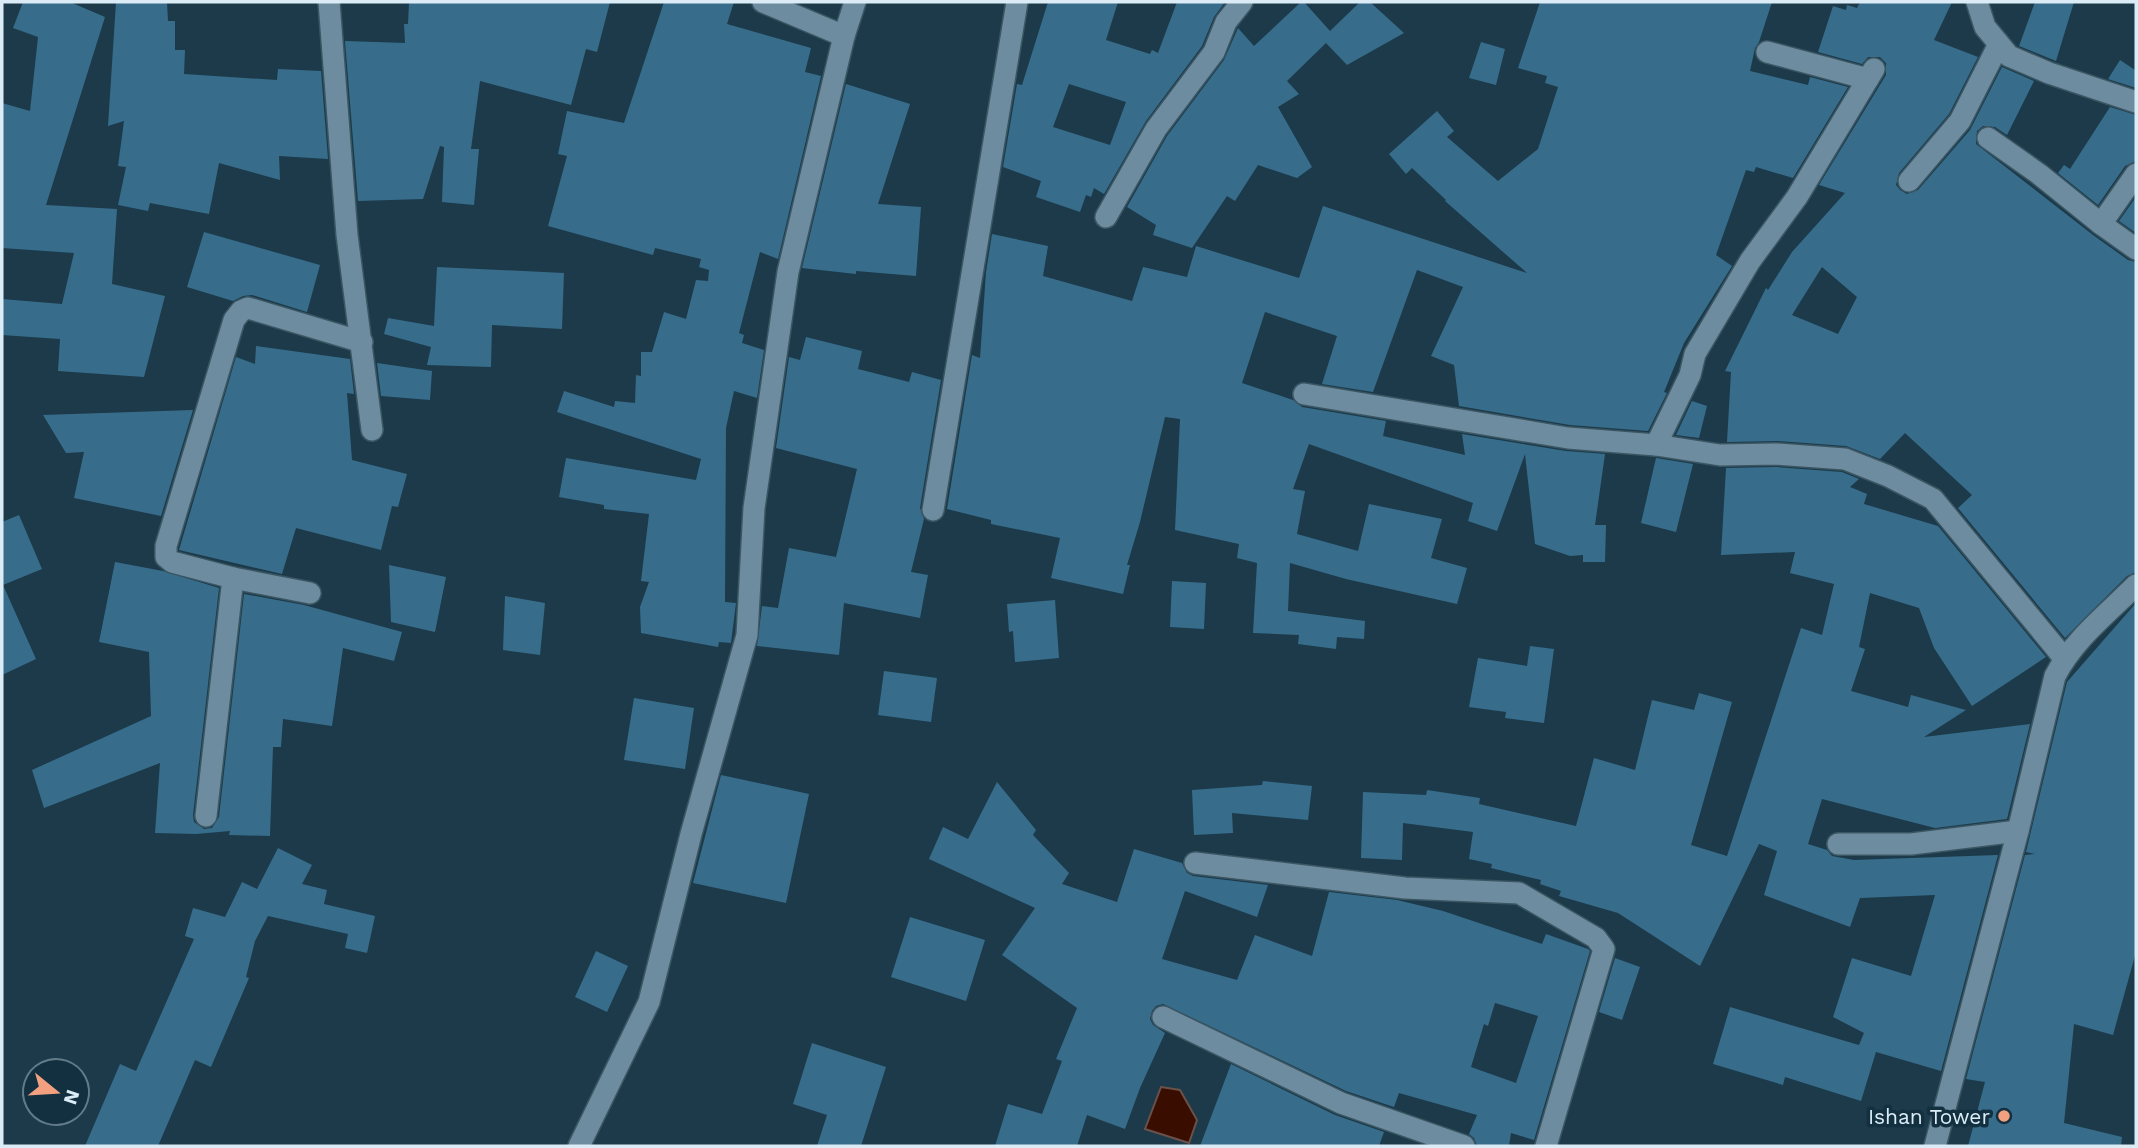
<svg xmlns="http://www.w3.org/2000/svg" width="2138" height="1148" font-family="'Work Sans',sans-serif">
<rect width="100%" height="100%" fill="#1c3a4a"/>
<!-- water -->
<path fill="#390e00" stroke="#6a514a" stroke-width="2" d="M1161,1087L1180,1090L1197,1120L1189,1143L1145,1129Z"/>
<!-- building -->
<g fill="#376d8b" fill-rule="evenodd">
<path d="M23,2H70L105,17L46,205L117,209L112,284L165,296L144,377L58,371L60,339L2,335V299L62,304L74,253L2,248V103L30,111L38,37L13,28Z"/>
<path d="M116,2H167L168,21H175V50H185L184,74L277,80L278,69L321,71L328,159L279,156L280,180L219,163L209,214L150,203L148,211L118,205L126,167L118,166L124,121L108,126Z"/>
<path d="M409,2H610L597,52L586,49L571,105L480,81L471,149H479L474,205L442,202L444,147L440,146L423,199L358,201L345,41L405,43L404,24H408Z"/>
<path d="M664,2H734L727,24L811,48L805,72L821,76L778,259L760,252L739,333L744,335L742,343L764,350L757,398L734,391L726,428L725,602L736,603L731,643L719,642L718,647L641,633L640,607L649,582L641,581L649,514L604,509V505L559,497L566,458L696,480L701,459L557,412L564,391L614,407L615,401L635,403L636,375L641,376V352H652L664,312L686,319L696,280L708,281L709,270L699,267L701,259L655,248L653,255L548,226L567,156L558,154L567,111L624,123Z"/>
<path d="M1048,2H1118L1106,40L1150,54L1152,50L1158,53L1177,2H1225L1214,17L1202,46L1146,121L1104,194L1094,188L1091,197L1086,195L1080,212L1036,197L1041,181L1003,167L1017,84L1022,85ZM1069,84L1126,102L1110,145L1053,127Z"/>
<path d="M1301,2H1304L1330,31L1360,2H1370L1404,33L1347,65L1326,43L1287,81L1299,94L1278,107L1312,167L1297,178L1258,165L1235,201L1227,196L1192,248L1153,235L1156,225L1127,207L1167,136L1224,60L1238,28L1254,46Z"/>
<path d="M1540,2H1772L1759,42L1755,48L1750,71L1808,85L1810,77L1848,87L1793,178L1756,167L1754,172L1746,170L1716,255L1732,266L1684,343L1664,392L1667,393L1648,431L1570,425L1459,406L1454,365L1431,356L1463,287L1417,270L1373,392L1322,384L1337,336L1265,312L1242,383L1293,400L1302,407L1386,421L1383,436L1465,455L1462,434L1566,451L1605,454L1595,525H1606L1605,562H1583V555L1570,556L1535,544L1525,454L1497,531L1468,521L1473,503L1309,444L1293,489L1305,491L1297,534L1358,551L1369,504L1442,519L1431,558L1467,568L1457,604L1346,579L1290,563L1288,611L1365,621L1364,639L1337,637L1336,649L1298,644L1299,635L1253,633L1257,563L1237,558L1239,544L1175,530L1180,419L1165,417L1140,522L1127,565H1130L1123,594L1051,578L1060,538L991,524V520L947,509L972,355L980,358L986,272L992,234L1048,246L1043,276L1132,301L1143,267L1187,277L1196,246L1299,278L1323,206L1527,273L1445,201L1446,200L1412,168L1406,174L1389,154L1437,111L1454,131L1447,137L1498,181L1538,149L1558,87L1545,83L1547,76L1518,68Z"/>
<path d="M1860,2H1952L1934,40L1978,57L1949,114L1899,173L1896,185L1900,190L1907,194L1918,190L1970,130L2002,67L2034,81L2007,135L1995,127L1983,126L1977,131L1976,144L2093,235L2128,260L2136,262V572L2127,576L2065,638L1958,508L1972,495L1905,433L1880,459L1846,446L1777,441L1727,442L1731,372L1725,371L1766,288L1768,290L1792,252L1845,193L1819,185L1886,75V63L1880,57H1868L1862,64L1818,52L1833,6L1846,10L1847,5L1857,8ZM1822,267L1857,297L1838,334L1792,315Z"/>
<path d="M2035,2H2074L2056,61L2019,46Z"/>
<path d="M1481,42L1505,49L1496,85L1469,78Z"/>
<path d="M2120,60L2135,70L2136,68V88L2108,79Z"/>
<path d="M846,84L910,104L878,204L921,207L916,276L856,271V274L802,268Z"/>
<path d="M2110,107L2136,115V161L2125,166L2098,205L2058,173L2064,165L2070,169Z"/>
<path d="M2136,197V233L2119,221Z"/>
<path d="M204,232L320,265L307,312L252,295L243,296L233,301L187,287Z"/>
<path d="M437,267L564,273L562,329L492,325L491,367L427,365L431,347L384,334L388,318L434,326Z"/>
<path d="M806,337L862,351L858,369L909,382L912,372L941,380L920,508L924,519L911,572L928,575L920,618L844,603L839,655L757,646L762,606L778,608L789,548L836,557L857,469L776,448L789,357L800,360Z"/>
<path d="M256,346L350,359L354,394L347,393L352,460L407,474L398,507L392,506L381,550L296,528L282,574L179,550L236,357L255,364Z"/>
<path d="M377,363L432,371L430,400L381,396Z"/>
<path d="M1692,401L1707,406L1699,438L1676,435Z"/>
<path d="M193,410L161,516L74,498L84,452L66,453L43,415Z"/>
<path d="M1656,458L1693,464L1676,532L1641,523Z"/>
<path d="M1776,467L1842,472L1859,479L1850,487L1867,494L1864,504L1938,526L2046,657L1972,706L1934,648L1919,608L1870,593L1859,647L1865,649L1851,691L1908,707L1911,695L1966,710L1924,737L2030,724L2007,819L1935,828L1822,799L1808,844L1827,850L1832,856L1854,860L1998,855L1941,1071L1876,1052L1861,1101L1785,1077L1783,1085L1713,1064L1730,1007L1859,1045L1864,1033L1833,1017L1852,958L1911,976L1935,895L1860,898L1850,927L1764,895L1777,851L1759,844L1700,966L1618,913L1559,896L1561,891L1540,884L1541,880L1491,868L1492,864L1469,859L1473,832L1403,823L1402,860L1361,858L1363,792L1426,795L1427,790L1480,798L1479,804L1576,826L1594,758L1635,770L1652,700L1694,710L1699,693L1732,702L1691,845L1727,856L1801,628L1822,635L1834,584L1790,573L1795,552L1721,555L1726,468Z"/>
<path d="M19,515L42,569L3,585L36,659L2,675V522Z"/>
<path d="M115,562L163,571L219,588L193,815L194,822L204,829L212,828L219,817L244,594L304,605L402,632L394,661L343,648L332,726L283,719L281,747H273L270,836L229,835L230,831L196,834L155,833L160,763L44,808L32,770L151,716L149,652L99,642Z"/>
<path d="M389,565L446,577L435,632L391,622Z"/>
<path d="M1172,581L1206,583L1204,629L1170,627Z"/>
<path d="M505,596L545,603L540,655L503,650Z"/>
<path d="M1055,600L1059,658L1015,662L1013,631L1009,632L1007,604Z"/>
<path d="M2136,603V952L2113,1035L2074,1024L2064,1123L2122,1137L2121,1146H1968L1985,1082L1966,1079L2025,855L2035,854L2026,852L2067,682Z"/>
<path d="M1530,646L1554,649L1544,723L1505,718L1506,712L1469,707L1478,658L1527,666Z"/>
<path d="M884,671L937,678L931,722L878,715Z"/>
<path d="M634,698L694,708L685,769L624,760Z"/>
<path d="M721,775L809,794L786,903L693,883Z"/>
<path d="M1263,781L1312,786L1308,820L1232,813L1233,833L1194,835L1192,790L1262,785Z"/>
<path d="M997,782L1036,830L1033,835L1069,873L1062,884L1117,902L1134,849L1182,863L1187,873L1193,876L1268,885L1257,917L1185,891L1162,959L1237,980L1255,935L1312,956L1329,892L1397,900L1443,911L1542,944L1546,934L1588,949L1590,951L1534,1140L1511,1133L1509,1146H1477L1474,1138L1469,1134L1477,1115L1399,1093L1394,1107L1346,1091L1163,1004L1156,1006L1152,1011L1150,1019L1153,1025L1165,1033L1140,1088L1125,1129L1087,1115L1077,1146H995L1008,1104L1042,1114L1062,1061L1056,1059L1077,1008L1002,955L1035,908L929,859L943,827L968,839ZM1495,1003L1538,1016L1516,1083L1471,1067L1484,1024L1488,1026Z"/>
<path d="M278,848L312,865L302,884L327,890L324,904L375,916L367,953L345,948L348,934L268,916L255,941L246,977L249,978L211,1067L195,1060L158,1146H85L120,1064L136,1071L194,939L185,936L193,908L225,917L242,882L257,889Z"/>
<path d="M910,917L985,940L966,1001L891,977Z"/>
<path d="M596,951L628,966L607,1012L575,997Z"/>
<path d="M1615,958L1640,967L1622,1020L1599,1012Z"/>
<path d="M812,1043L886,1067L861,1146H817L827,1115L793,1104Z"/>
<path d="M1231,1064L1335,1115L1384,1132L1379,1146H1200Z"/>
</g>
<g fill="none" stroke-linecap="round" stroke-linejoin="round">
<defs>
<g id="street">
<path d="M329,2L347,235L372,430"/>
<path d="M763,2L844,36L855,2"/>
<path d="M1977,2L1985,27L2009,56L2049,73L2136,102"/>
<path d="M1767,52L1868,79"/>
<path d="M1988,138L2039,174L2101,224"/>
<path d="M2136,174L2101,224L2136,249"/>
<path d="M1909,181L1960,121L1999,44"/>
<path d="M1106,217L1156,129L1214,52L1226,22L1242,2"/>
<path d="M1304,394L1568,438L1656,445L1690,375L1695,354L1750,261L1797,197L1874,69"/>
<path d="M1656,445L1720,455L1776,454L1845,459L1888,476L1933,499L2064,658"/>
<path d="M933,510L1017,2"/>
<path d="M233,578L310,593"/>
<path d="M206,816L233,578L172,562L166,557V546L234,320L241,311L248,308L362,342"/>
<path d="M1838,844H1911L2018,831"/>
<path d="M1195,863L1405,888L1519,893L1596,938L1604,949L1546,1146"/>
<path d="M1163,1017L1341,1103L1464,1146"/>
<path d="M579,1146L649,1002L691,834L747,635L754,508L788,272L844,36"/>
<path d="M1935,1146L2018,831L2055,676C2074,639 2107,614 2136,585"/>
</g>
</defs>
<!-- street casing -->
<use href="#street" stroke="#3b5663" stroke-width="24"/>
<!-- street -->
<use href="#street" stroke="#6d8c9f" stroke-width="21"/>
</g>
<!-- markers -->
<circle fill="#f2a07f" stroke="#123040" stroke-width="2.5" cx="2004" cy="1116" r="7"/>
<g text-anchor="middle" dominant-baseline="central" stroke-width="7" stroke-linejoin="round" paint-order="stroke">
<!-- poi labels -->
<g font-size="21" fill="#dbecf6" stroke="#123040" text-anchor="end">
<text x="1990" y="1116">Ishan Tower</text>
</g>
</g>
<!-- border -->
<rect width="2138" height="1148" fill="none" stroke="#dbecf6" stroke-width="7"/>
<!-- north arrow -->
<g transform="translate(56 1092) rotate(108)"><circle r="33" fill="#123040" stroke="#627b89" stroke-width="2"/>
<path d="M0-5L12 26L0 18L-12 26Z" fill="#f2a07f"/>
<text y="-10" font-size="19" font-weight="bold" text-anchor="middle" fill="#dbecf6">N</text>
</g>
</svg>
